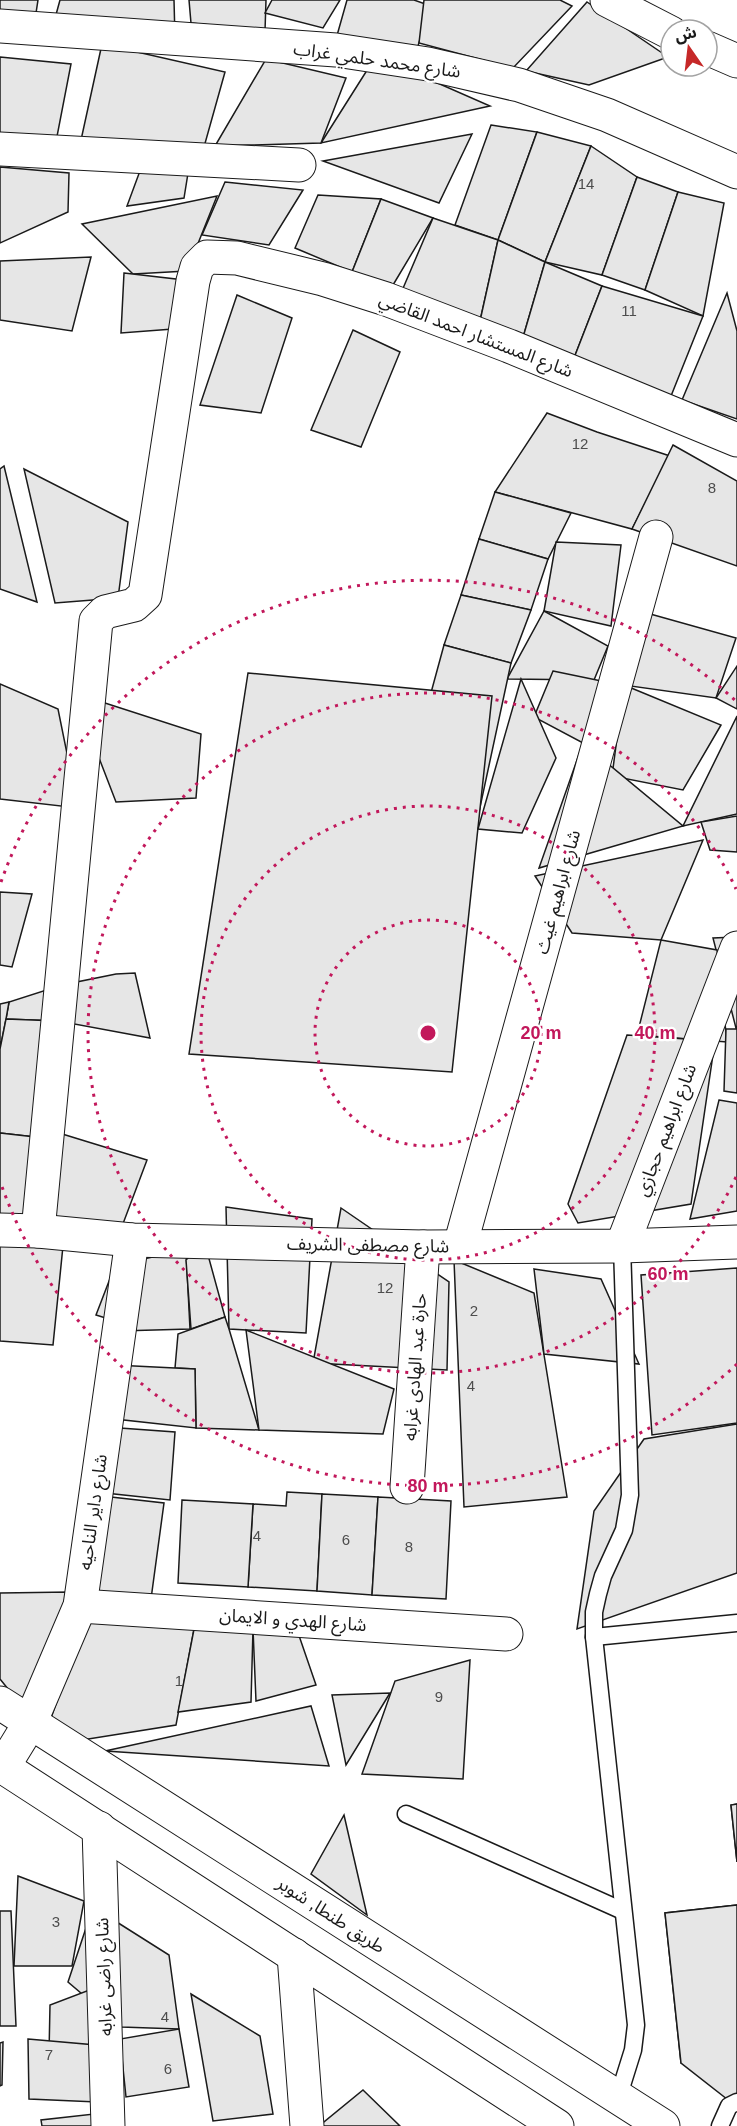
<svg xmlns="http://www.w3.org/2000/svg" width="737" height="2126" font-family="Arial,'Noto Sans Arabic',sans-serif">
<rect width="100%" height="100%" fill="#fff"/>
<!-- building -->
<g fill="#e6e6e6" stroke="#1a1a1a" stroke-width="1.5">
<path d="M0,0H38L36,13L0,14Z"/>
<path d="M60,0H174L175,39L54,22Z"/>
<path d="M189,0H266L265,31L191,23Z"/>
<path d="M272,0H340L323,28L265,13Z"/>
<path d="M347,0H414L431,6L413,61L336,39Z"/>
<path d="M424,0H560L572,6L513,68L419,43Z"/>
<path d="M587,2L668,57L589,85L526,71Z"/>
<path d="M102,44L225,72L204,147L81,140Z"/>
<path d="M376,56L490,106L321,143Z"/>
<path d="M0,57L71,64L54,152L0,149Z"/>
<path d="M266,59L346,78L321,143L215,146Z"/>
<path d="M491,125L537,132L498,240L455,225Z"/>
<path d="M537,132L591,146L545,262L498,240Z"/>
<path d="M472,134L439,203L323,161Z"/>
<path d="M591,146L637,177L602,275L545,262Z"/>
<path d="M144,160L189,167L184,198L127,206Z"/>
<path d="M0,167L69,173L68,212L0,243Z"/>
<path d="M637,177L678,192L645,290L602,275Z"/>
<path d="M225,182L303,190L269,245L202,235Z"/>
<path d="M678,192L724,203L703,316L645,290Z"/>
<path d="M318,195L381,199L352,272L295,248Z"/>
<path d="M217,196L187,271L133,274L82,224Z"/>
<path d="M381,199L433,218L393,285L352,272Z"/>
<path d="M433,218L498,240L480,321L401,293Z"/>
<path d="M498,240L545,262L519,351L480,321Z"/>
<path d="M91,257L72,331L0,320V261Z"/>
<path d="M545,262L602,286L574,358L519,351Z"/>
<path d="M124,273L193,281L186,328L121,333Z"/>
<path d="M602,286L703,316L671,396L574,358Z"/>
<path d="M727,293L737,331V419L682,400Z"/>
<path d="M237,295L292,318L261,413L200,405Z"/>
<path d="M353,330L400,352L361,447L311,430Z"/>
<path d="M547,413L597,432L670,456L632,529L495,492Z"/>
<path d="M673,445L737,481V566L632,529Z"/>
<path d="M4,466L37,602L0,589V469Z"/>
<path d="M24,469L128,522L118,598L55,603Z"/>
<path d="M495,492L571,513L548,559L479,539Z"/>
<path d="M479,539L548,559L531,610L461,595Z"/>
<path d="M556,542L621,545L611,626L544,611Z"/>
<path d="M461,595L531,610L511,663L444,645Z"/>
<path d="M636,610L736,638L716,698L616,684Z"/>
<path d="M544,611L608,646L594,680L507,679Z"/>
<path d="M444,645L511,663L479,812L401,803Z"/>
<path d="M737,666V709L716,698Z"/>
<path d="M553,671L616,684L583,743L534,717Z"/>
<path d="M248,673L492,696L452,1072L189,1054Z"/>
<path d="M521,679L556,758L522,833L478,829Z"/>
<path d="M0,684L58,709L78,808L0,799Z"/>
<path d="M624,685L721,725L683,790L612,776Z"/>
<path d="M74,693L201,734L196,798L116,802Z"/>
<path d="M737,716V814L683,826Z"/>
<path d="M583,743L683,826L539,868Z"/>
<path d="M737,816V852L710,850L701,822Z"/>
<path d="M703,840L661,940L572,933L535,876Z"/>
<path d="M0,892L32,894L12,967L0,965Z"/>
<path d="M737,937V1032L713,938Z"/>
<path d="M661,940L717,950L727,1042L637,1035Z"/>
<path d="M135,973L150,1038L58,1021L62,985L116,974Z"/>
<path d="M62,985L58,1021L6,1019L9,1002Z"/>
<path d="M9,1002L6,1019L0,1049V1004Z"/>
<path d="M6,1019L58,1021L44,1138L0,1133V1049Z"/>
<path d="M726,1029H737V1093L724,1091Z"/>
<path d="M627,1035L715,1041L691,1204L578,1223L568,1204Z"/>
<path d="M719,1100L737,1103V1211L690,1219Z"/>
<path d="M0,1133L44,1138L35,1217H0Z"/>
<path d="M59,1133L147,1160L121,1229L54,1225Z"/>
<path d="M226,1207L312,1219L306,1333L229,1329Z"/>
<path d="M341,1208L449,1282L447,1370L313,1363Z"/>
<path d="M0,1240L63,1246L53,1345L0,1341Z"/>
<path d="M186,1250L190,1329L119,1331L129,1262Z"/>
<path d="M191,1255H208L225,1317L191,1329L186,1260Z"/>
<path d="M454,1260L534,1293L567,1497L464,1507Z"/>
<path d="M737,1268V1423L652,1435L641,1275Z"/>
<path d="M534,1269L601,1279L639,1364L544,1354Z"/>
<path d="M111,1276L112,1320L96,1315Z"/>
<path d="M225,1317L229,1329L259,1430L196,1428L195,1369L175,1368L178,1334Z"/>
<path d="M246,1330L394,1389L383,1434L259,1430Z"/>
<path d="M114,1365L195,1369L196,1428L115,1419Z"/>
<path d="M737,1424V1573L577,1629L594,1511L644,1439Z"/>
<path d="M106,1427L175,1432L170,1500L96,1492Z"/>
<path d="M287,1492L322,1494L317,1591L248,1587L253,1504L286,1506Z"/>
<path d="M322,1494L378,1497L372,1595L317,1591Z"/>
<path d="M111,1497L164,1503L151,1599L98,1593Z"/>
<path d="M378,1497L451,1501L446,1599L372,1595Z"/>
<path d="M182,1500L253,1504L248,1587L178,1583Z"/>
<path d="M70,1592L21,1705L0,1679V1593Z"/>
<path d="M86,1618L195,1624L176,1725L82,1740L50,1721Z"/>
<path d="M195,1624L253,1629L251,1702L178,1712Z"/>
<path d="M295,1624L316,1685L256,1701L253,1629Z"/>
<path d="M470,1660L463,1779L362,1774L395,1681Z"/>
<path d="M390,1693L346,1765L332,1695Z"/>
<path d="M311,1706L329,1766L105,1751Z"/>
<path d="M737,1804V1862L731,1805Z"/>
<path d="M737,1804V1862L731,1805Z"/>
<path d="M344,1815L367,1915L311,1874Z"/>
<path d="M18,1876L84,1901L72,1966H14Z"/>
<path d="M737,1905V2077L735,2078L681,2063L665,1913Z"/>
<path d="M737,1905V2102L732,2103L681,2063L665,1913Z"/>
<path d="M93,1907L169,1955L179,2029L121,2027L68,1982Z"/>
<path d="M0,1911H11L16,2026H0Z"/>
<path d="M92,1989L96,2045L49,2054L50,2005Z"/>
<path d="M191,1994L260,2036L273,2114L213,2121Z"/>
<path d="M179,2029L189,2087L126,2097L120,2039Z"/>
<path d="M28,2039L96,2045L97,2102L29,2099Z"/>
<path d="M3,2042L2,2085L0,2086V2043Z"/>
<path d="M363,2090L400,2126H319Z"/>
<path d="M94,2114L95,2126H42L41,2120Z"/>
</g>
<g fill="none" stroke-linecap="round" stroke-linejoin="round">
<defs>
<g id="service">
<path d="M594,1637L737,1623"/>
<path d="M406,1814L623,1911"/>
<path d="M618,2098L633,2050L636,2025L594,1637V1612L598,1594L603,1576L624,1530L630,1495L622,1246"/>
<path d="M720,2126L729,2106L737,2102"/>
</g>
<g id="minor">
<path d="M607,0L671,33"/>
<path d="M0,26L336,50L428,64L519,85L607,115L737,172"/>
<path d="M707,48L737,61"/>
<path d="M0,149L299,165"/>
<path d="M0,1230L38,1231L132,1240L423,1247L622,1246L737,1242"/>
<path d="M38,1231L96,621L105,612L134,605L145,595L193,281L197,267L207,257L237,258L323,279L386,299L509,346L737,440"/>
<path d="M460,1246L656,537"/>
<path d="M622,1246L737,948"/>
<path d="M407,1487L423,1247"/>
<path d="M80,1606L506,1634"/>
<path d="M3,1767L30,1723L80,1606L132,1240"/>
<path d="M99,1828L108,2126"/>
<path d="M294,1955L307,2126"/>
</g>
<g id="tertiary">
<path d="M0,1703L663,2126"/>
<path d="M0,1765L557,2126"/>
</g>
</defs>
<!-- service casing -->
<use href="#service" stroke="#1a1a1a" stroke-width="19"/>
<!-- minor casing -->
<use href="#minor" stroke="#1a1a1a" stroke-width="35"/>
<!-- tertiary casing -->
<use href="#tertiary" stroke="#1a1a1a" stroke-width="35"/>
<!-- service -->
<use href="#service" stroke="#fff" stroke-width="16"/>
<!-- minor -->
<use href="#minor" stroke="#fff" stroke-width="33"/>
<!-- tertiary -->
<use href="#tertiary" stroke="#fff" stroke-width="33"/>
</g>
<!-- distance rings -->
<g fill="none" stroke="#c2185b" stroke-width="3" stroke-dasharray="3 6">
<circle cx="428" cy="1033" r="113"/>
<circle cx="428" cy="1033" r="227"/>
<path d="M736 1177A340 340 0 1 1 736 889"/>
<path d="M737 1364A453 453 0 0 1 1 1184M1 882A453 453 0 0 1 737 702"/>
</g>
<g text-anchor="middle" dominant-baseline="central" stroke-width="4.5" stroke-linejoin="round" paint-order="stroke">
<!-- number labels -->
<g font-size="15" fill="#4d4d4d">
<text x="586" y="183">14</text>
<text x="629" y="310">11</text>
<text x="580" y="443">12</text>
<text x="712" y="487">8</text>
<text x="385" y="1287">12</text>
<text x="474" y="1310">2</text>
<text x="471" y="1385">4</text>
<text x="257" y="1535">4</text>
<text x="346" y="1539">6</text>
<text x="409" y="1546">8</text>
<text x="179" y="1680">1</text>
<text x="439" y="1696">9</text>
<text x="56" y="1921">3</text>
<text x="165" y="2016">4</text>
<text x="49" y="2054">7</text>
<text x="168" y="2068">6</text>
</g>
<!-- street labels -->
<g font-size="18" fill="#1a1a1a" stroke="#fff">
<text transform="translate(377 60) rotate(8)">شارع محمد حلمي غراب</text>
<text transform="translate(476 335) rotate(21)">شارع المستشار احمد القاضي</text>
<text transform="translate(558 892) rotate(-75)">شارع ابراهيم غيث</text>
<text transform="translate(666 1130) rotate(-69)">شارع ابراهيم حجازي</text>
<text transform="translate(368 1245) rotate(1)">شارع مصطفى الشريف</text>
<text transform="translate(415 1367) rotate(-86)">حارة عبد الهادى غرابه</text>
<text transform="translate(93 1512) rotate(-82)">شارع داير الناحيه</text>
<text transform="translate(293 1620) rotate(4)">شارع الهدي و الايمان</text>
<text transform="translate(331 1915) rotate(33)">طريق طنطا, شوبر</text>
<text transform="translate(104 1977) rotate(-92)">شارع راضى غرابه</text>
</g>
</g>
<circle cx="428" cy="1033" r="9" fill="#c2185b" stroke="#fff" stroke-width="3"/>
<g font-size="18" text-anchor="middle" font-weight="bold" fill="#c2185b" stroke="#fff" stroke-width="4.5" stroke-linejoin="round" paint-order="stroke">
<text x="541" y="1039">20 m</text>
<text x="655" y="1039">40 m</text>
<text x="668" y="1280">60 m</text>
<text x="428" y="1492">80 m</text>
</g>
<!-- north arrow -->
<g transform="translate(689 48) rotate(346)"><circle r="28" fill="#ffffff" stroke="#a3a3a3" stroke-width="1.5"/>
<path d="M0-4.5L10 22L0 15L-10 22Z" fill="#c62828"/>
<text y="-9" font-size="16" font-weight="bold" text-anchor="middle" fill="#1a1a1a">ش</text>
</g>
</svg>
